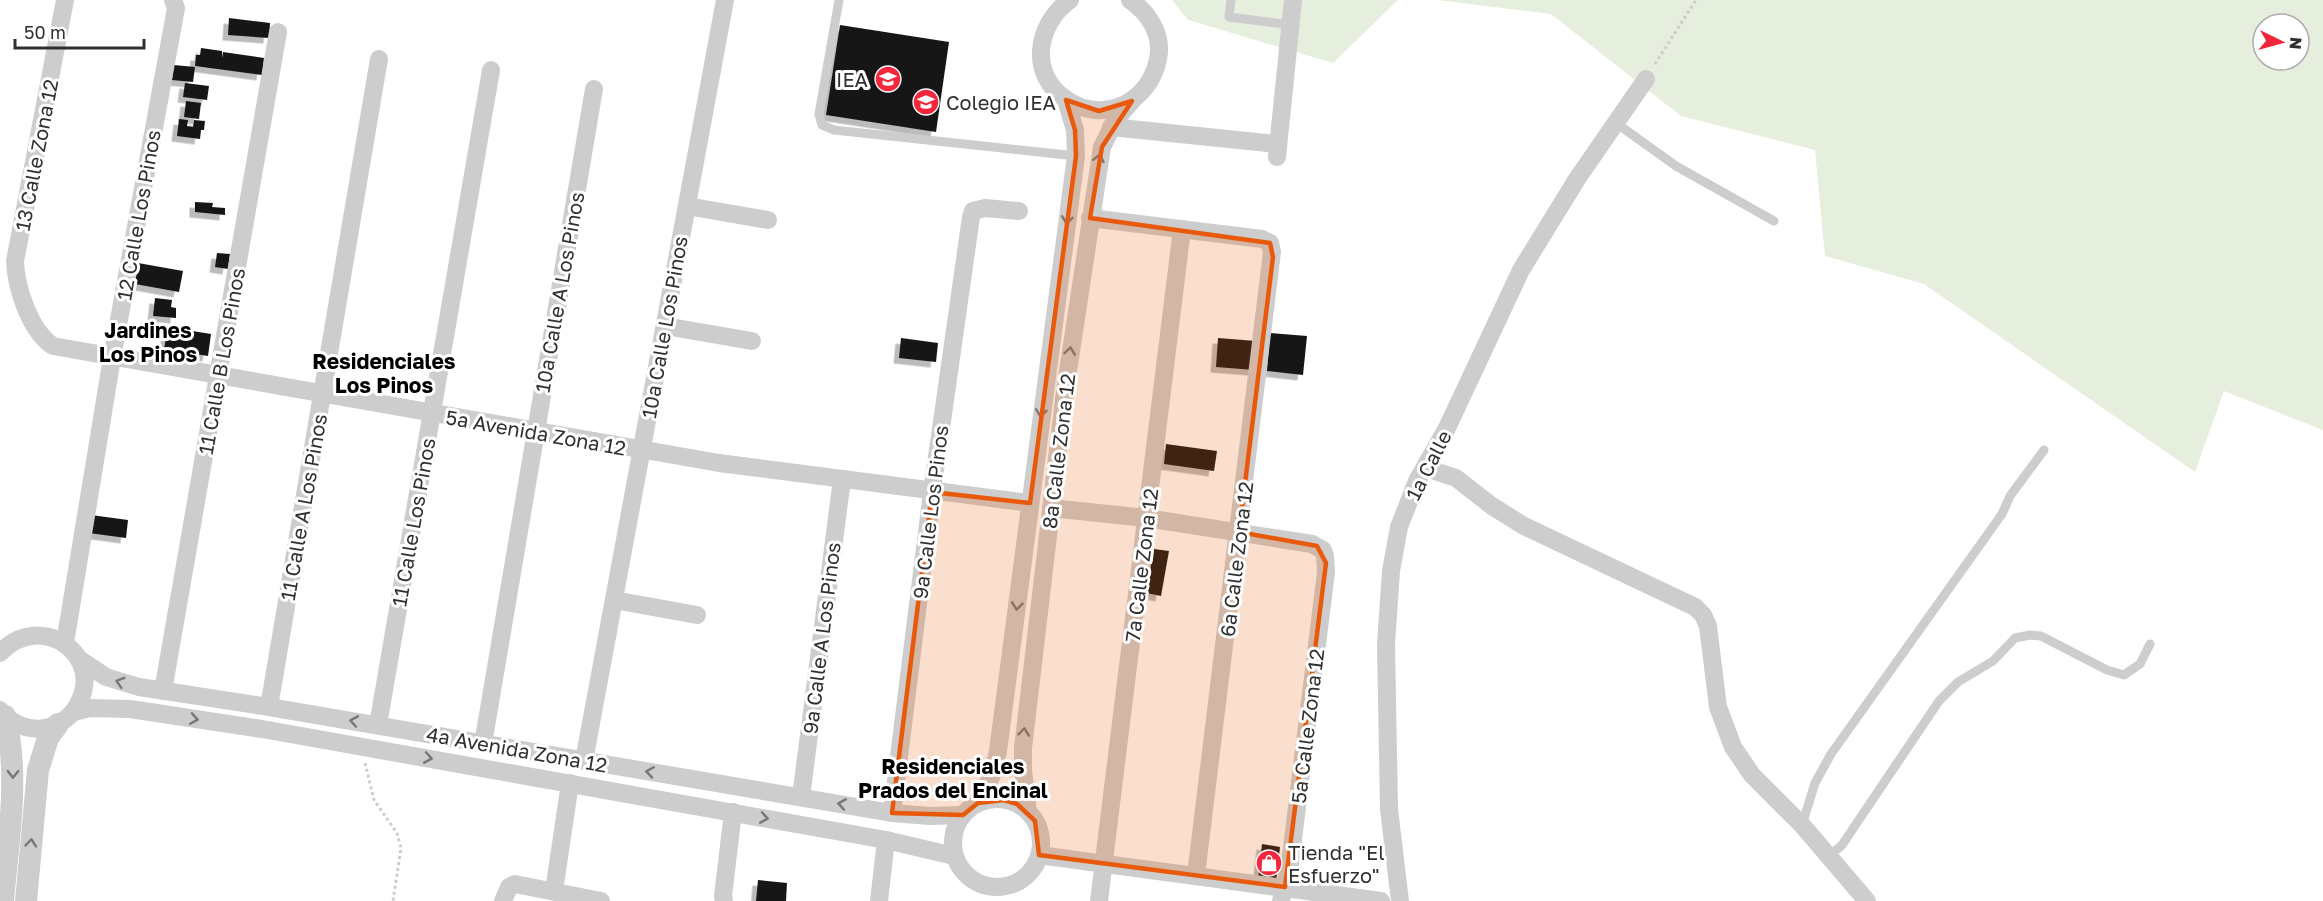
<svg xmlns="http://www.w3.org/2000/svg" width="2323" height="901" font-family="'Golos Text',sans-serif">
<defs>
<filter id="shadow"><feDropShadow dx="-5.5" dy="5.5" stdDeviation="0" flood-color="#0004"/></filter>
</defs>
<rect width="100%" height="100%" fill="#fff"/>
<!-- green -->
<g fill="#e6eedd" fill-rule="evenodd">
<path d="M1172,0H1398L1333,63L1188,20Z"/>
<path d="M1438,0H2323V430L2224,391L2195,472L1924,284L1825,256L1815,150L1681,116L1551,14ZM2263,24H2299V60H2263Z"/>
</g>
<!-- building -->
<g fill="#171717" filter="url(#shadow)">
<path d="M229,18L270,23L269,38L228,35Z"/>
<path d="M840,25L949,42L936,132L826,115Z"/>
<path d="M201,48L222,51V58L223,52L264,58L262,75L195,66L196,55H200Z"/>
<path d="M174,65L195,67L193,82L172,80Z"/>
<path d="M185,83L209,86L207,100L183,97Z"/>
<path d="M186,101L201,103L199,119L184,117Z"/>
<path d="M179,119L188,120L187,126L193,127L194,120L205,121L204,130H201L200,139L177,136Z"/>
<path d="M195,202L213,203L212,207L225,208V215L195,212Z"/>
<path d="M217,253L230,254L228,269L215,267Z"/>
<path d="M138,263L183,271L179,292L135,284Z"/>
<path d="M155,298L172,300L171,307L176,308V318L153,316Z"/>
<path d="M168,327L211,334L208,356L164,349Z"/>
<path d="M1270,333L1307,336L1303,375L1267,371Z"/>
<path d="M901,338L938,343L936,362L899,358Z"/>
<path d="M1218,338L1256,341L1254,370L1216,367Z"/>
<path d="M1166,444L1217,451L1214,471L1164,464Z"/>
<path d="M91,515L128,520L126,538L89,533Z"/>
<path d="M1154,549L1169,551L1161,596L1146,593Z"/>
<path d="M1262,844L1280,847L1276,882L1258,880Z"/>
<path d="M758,880L787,883L786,901H756Z"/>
</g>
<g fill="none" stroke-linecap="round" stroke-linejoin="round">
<!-- path -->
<g stroke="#cdcdcd" stroke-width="3" stroke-dasharray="3 3" stroke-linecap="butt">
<path d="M1655,64L1696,0"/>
<path d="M365,763L374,800L397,833L401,848L393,901"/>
</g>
<!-- service -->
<g stroke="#cdcdcd" stroke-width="9">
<path d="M839,0L819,114L822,125L834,130L1076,156"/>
<path d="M1231,0L1229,17L1291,25"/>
<path d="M1616,123L1676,166L1774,221"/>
<path d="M1802,825L1815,783L1831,754L2002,514L2010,496L2044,450"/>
<path d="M1826,854L1834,852L1842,845L1939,701L1958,682L1993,661L2015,638L2030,635L2041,636L2107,670L2124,675L2140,664L2150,644"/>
</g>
<!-- minor -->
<g stroke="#cdcdcd" stroke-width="18">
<path d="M65,0L15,261C16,288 30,331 53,346L719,463L1030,503"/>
<path d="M1070,0C1036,24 1028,75 1067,100C1105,125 1150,101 1158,59C1163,35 1149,13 1130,0"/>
<path d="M1111,127L1277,144"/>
<path d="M1277,157L1293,0"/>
<path d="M687,206L768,220"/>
<path d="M1090,218L1262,239L1270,243L1272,252L1196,875"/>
<path d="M665,326L752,341"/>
<path d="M1426,468L1456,478L1492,506L1524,526L1695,607L1703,615L1708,626L1718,707L1733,747L1752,775L1802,825L1867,901"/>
<path d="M1051,508L1146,518L1312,544L1323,550L1325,556L1326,572L1290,864L1281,901"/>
<path d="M614,600L697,615"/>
<path d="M65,643L112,358L176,8L173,0"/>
<path d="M0,653C40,609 107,656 77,706C70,718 58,726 44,728C27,731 11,723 0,710"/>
<path d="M79,659L106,677L139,687L269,707L892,813L930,816L963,815"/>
<path d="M163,691L278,32"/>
<path d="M269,707L379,59"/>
<path d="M74,712L90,708L130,709L262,729L886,840L954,856"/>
<path d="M378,725L491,70"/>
<path d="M483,744L594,89"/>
<path d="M584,761L725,0"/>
<path d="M801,797L842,479"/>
<circle cx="997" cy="843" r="44"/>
<path d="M978,803L993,773L998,751L1076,156L1075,130L1066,100"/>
<path d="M1028,812L1023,769V748L1065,391L1102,147L1116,119L1132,101"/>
<path d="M892,813L932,492L971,217L973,211L985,208L1019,211"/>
<path d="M1039,855L1381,901"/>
<path d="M554,891L570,783"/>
<path d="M503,901L509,887L515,884L601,901"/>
<path d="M724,901L723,896L733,812"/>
<path d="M879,901L886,840"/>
<path d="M1099,901L1182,229"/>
<path d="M1400,901L1389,809L1386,644L1391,571L1399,527L1417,481L1447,428L1521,270L1577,179L1646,79"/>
</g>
<!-- tertiary -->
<g stroke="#cdcdcd" stroke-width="22">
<path d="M3,901C8,840 20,777 5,716"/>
<path d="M26,901L38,770L48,738L58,724"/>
</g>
</g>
<!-- one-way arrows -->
<defs><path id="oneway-chevron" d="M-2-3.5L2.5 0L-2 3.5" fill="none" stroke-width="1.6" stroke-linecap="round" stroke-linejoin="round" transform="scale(1.5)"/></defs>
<g stroke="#777">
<use href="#oneway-chevron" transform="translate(1099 158) rotate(-78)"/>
<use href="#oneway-chevron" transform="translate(1067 220) rotate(98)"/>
<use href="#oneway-chevron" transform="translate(1070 351) rotate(-82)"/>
<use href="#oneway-chevron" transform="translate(1041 413) rotate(97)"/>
<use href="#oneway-chevron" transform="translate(1017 606) rotate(97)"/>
<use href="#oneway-chevron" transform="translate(120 682) rotate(-163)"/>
<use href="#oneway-chevron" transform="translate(194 719) rotate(9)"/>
<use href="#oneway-chevron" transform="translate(354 721) rotate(-170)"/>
<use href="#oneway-chevron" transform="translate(1024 732) rotate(-84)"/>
<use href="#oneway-chevron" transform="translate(428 758) rotate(10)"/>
<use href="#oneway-chevron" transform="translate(650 772) rotate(-171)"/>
<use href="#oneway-chevron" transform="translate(13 774) rotate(91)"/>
<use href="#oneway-chevron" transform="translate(842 804) rotate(-170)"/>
<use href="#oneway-chevron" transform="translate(764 818) rotate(10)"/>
<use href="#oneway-chevron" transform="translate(31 843) rotate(-85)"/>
</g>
<!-- marked area -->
<path fill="#e8590c" fill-opacity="0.2" stroke="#e8590c" stroke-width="4.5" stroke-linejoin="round" d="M1066,100L1099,111L1132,101L1102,147L1090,218L1270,243L1273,257L1239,532L1317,546L1326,563L1285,887L1039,855L1035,821L1017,804L1004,800L978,803L963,815L892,813L932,492L1030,503L1076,156L1075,130Z"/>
<!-- icons -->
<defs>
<symbol id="school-disc" viewBox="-11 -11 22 22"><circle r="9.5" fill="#f3263b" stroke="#fff"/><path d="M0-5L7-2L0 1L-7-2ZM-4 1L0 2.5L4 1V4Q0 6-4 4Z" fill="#fff"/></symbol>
<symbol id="shop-disc" viewBox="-11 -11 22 22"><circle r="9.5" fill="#f3263b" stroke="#fff"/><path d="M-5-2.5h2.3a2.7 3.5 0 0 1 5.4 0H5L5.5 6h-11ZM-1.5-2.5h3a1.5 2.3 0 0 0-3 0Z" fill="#fff"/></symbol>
</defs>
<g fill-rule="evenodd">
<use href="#school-disc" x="873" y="64" width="30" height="30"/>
<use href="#school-disc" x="911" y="87" width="30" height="30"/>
<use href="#shop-disc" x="1254" y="848" width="30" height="30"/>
</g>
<g text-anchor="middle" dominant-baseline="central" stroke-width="6" stroke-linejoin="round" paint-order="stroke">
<!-- poi labels -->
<g font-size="20" fill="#303030" stroke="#fff" text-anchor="start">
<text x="868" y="79" text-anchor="end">IEA</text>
<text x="946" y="102">Colegio IEA</text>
<text x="1288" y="852">Tienda "El<tspan x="1288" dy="23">Esfuerzo"</tspan></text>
</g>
<!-- street labels -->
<g font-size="20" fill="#303030" stroke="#fff">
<text transform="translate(36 155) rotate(-79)">13 Calle Zona 12</text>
<text transform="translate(138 215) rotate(-80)">12 Calle Los Pinos</text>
<text transform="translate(559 292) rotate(-80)">10a Calle A Los Pinos</text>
<text transform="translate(664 327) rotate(-80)">10a Calle Los Pinos</text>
<text transform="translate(221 361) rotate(-80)">11 Calle B Los Pinos</text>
<text transform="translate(536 432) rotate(10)">5a Avenida Zona 12</text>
<text transform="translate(1058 451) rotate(-83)">8a Calle Zona 12</text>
<text transform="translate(1428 465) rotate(-63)">1a Calle</text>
<text transform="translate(303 507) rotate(-80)">11 Calle A Los Pinos</text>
<text transform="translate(930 512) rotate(-83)">9a Calle Los Pinos</text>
<text transform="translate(413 522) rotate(-80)">11 Calle Los Pinos</text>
<text transform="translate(1236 559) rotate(-83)">6a Calle Zona 12</text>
<text transform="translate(1141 565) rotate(-83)">7a Calle Zona 12</text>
<text transform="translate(821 638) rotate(-83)">9a Calle A Los Pinos</text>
<text transform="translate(1307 726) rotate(-83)">5a Calle Zona 12</text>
<text transform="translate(517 749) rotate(10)">4a Avenida Zona 12</text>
</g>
<!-- neighbourhood labels -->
<g font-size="21" font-weight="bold" fill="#000" stroke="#fff">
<text x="148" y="330">Jardines<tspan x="148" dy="24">Los Pinos</tspan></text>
<text x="384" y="361">Residenciales<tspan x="384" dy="24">Los Pinos</tspan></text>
<text x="953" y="766">Residenciales<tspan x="953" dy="24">Prados del Encinal</tspan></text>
</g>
</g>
<!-- north arrow -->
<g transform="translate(2281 42) rotate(95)"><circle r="28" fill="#ffffff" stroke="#acacac" stroke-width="1.5"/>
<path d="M0-4.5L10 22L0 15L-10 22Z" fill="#f3263b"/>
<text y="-9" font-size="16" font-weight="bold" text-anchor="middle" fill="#303030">N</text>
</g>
<!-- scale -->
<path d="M15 39v9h129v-9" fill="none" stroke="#303030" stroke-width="3"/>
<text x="24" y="39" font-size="18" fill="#303030" stroke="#ffffff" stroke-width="4.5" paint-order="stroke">50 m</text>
</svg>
